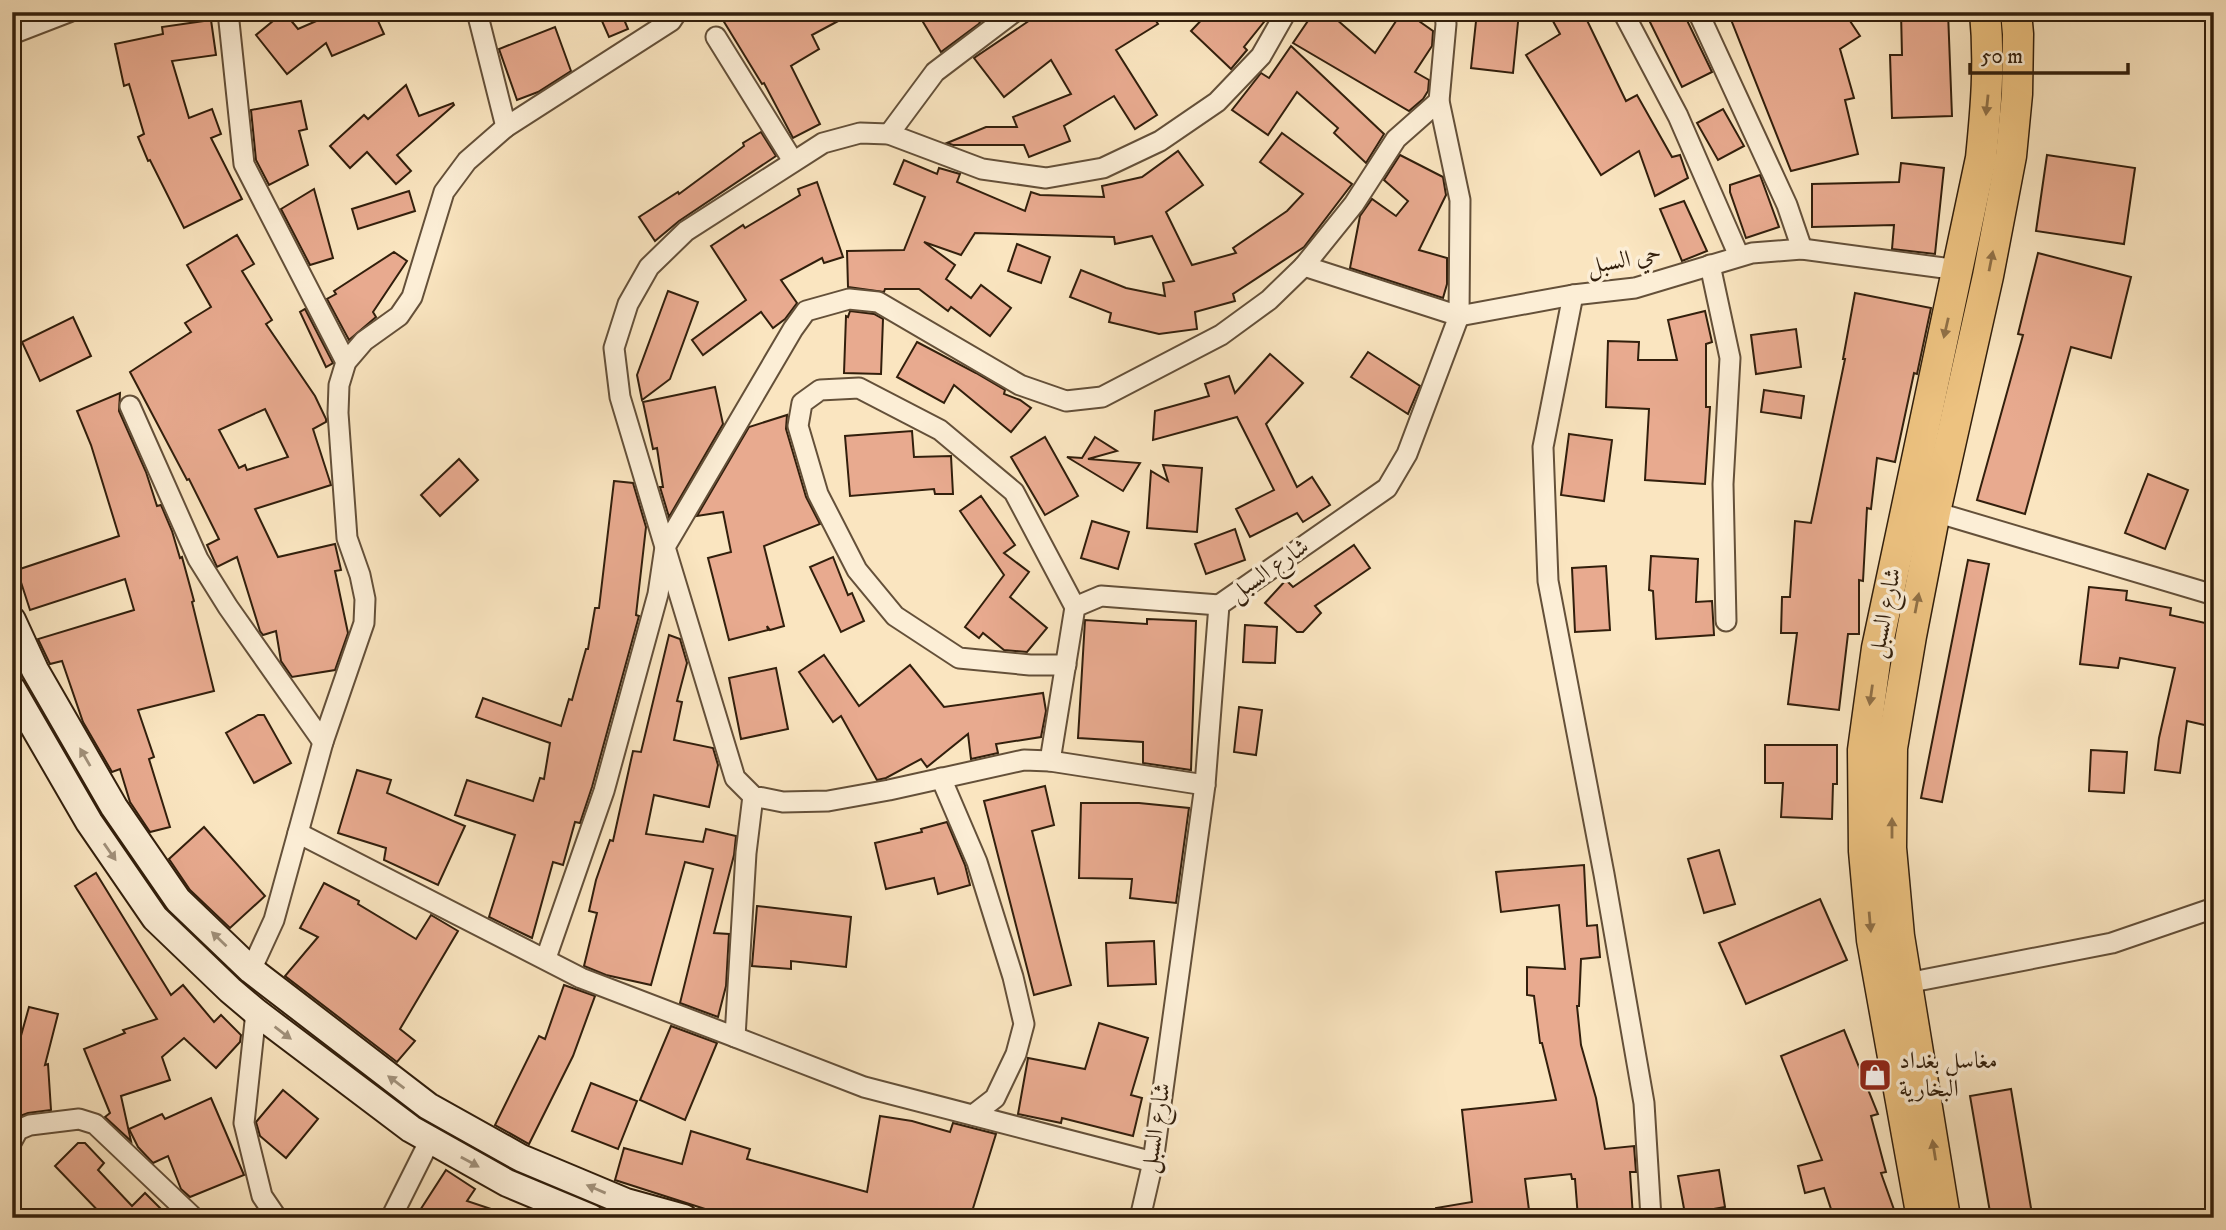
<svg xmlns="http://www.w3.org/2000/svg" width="2226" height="1230" font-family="'IM FELL DW Pica',Amiri,serif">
<rect width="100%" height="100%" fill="#fae5c0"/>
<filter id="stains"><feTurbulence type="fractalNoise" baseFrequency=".00286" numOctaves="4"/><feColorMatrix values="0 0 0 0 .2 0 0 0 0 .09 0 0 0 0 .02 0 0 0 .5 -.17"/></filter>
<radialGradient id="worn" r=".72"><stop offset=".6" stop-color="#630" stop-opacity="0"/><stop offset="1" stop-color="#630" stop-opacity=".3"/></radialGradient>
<!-- building -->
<g fill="#e8aa8f" stroke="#321f0c" stroke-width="2" fill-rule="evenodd">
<path d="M284,12L298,29L337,12H374L384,34L332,56L326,43L287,74L256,35Z"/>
<path d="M598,12H621L628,29L609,37Z"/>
<path d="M718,12H855L812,35L819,49L791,66L820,124L793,138L764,83L762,84Z"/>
<path d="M917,12H973L980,23L941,52Z"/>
<path d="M1042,12H1150L1158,24L1116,50L1157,115L1135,129L1114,96L1064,126L1070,141L1029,157L1024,145H953L947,143L986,127H1017L1013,117L1071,94L1051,60L1004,97L974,58Z"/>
<path d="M1209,12H1272L1244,47L1247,50L1231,69L1191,31Z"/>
<path d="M1314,12H1328L1375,53L1402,12H1406L1433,31L1432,46L1415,72L1429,80L1428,91L1423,99L1409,111L1293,43Z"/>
<path d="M1477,12H1519L1513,73L1471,68Z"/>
<path d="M1548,12H1583L1626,101L1637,95L1672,157L1680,155L1688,178L1655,196L1639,151L1601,175L1526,55L1560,34Z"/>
<path d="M1645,12H1683L1712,72L1682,87Z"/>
<path d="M1728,12H1844L1860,36L1840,49L1854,98L1845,100L1858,154L1791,171Z"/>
<path d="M1901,12H1948L1952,116L1892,118L1890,55H1902Z"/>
<path d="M211,20L216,55L172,61L189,118L212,109L221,134L211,138L242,199L184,228L150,160L148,161L138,137L144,134L129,84L124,86L115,44L163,34L162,27Z"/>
<path d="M555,27L571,71L538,92L517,100L499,49Z"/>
<path d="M1291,46L1384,134L1366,163L1334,133L1338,128L1297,92L1268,135L1232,110L1261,73L1269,78Z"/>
<path d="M406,85L419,116L453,103L454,105L397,155L411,171L396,184L367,152L350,168L330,146L364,115L368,119Z"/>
<path d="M301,101L307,129L299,131L308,165L269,185L256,160L251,110Z"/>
<path d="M1723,109L1744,146L1718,160L1697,123Z"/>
<path d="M761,132L776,156L679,221L655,241L639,217L678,192L679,194L744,146L743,143Z"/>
<path d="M1282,133L1352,184L1304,247L1233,294L1235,301L1195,312L1197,329L1159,334L1109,322L1111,313L1070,297L1081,270L1126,288L1165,296L1163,283L1174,281L1152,236L1115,244L1114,237L975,233L961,255L924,242L955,265L946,279L971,298L981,285L1011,308L990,336L951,307L948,311L919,289H885L884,292L848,287L847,251L904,250L925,197L894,184L904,160L937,174L939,168L960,174L957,182L1025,211L1031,192L1040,195L1104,197L1102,186L1142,177L1178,151L1203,185L1166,212L1192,265L1236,253L1233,248L1287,211L1303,194L1260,162Z"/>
<path d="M1400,155L1443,177L1446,195L1419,250L1447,258V284L1443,298L1350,268L1360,216L1372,199L1396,216L1408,201L1384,180Z"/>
<path d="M2047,155L2135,168L2124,244L2036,231Z"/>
<path d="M1901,163L1944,168L1935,254L1892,249L1894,225L1812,227V184L1899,182Z"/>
<path d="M1760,175L1779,227L1746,238L1730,192V185Z"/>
<path d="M817,182L843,257L824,263L822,258L781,280L797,303L785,319L773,328L761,312L703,355L692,340L746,300L711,246L743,225L745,228L800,195L798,189Z"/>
<path d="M314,189L333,258L310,265L281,209Z"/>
<path d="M409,191L415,211L358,229L352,209Z"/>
<path d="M1684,201L1707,251L1682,261L1660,209Z"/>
<path d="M237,235L254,264L242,271L272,320L266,324L315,396L326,419V422L313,429L331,485L255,509L278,557L335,544L341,570L335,571L348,633L335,670L292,677L281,661L276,631L263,635L260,631L237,557L217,567L207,545L219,539L189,479L187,480L130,372L191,332L185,323L211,307L187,265ZM265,409L288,457L247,470L245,465L239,468L219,430Z"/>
<path d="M1017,244L1050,257L1041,283L1008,271Z"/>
<path d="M394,252L407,261L373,312L376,317L349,340L327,299L336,294L334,291Z"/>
<path d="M2038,253L2131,277L2111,358L2071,347L2025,514L1977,500L2023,335L2018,334Z"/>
<path d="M668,291L698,302L670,379L642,400L637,375Z"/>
<path d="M1855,293L1931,308L1917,374L1914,373L1895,462L1877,458L1871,509L1867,508L1863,581L1859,580V634H1848L1839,710L1788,704L1797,633H1781L1782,597H1790L1795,521L1811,523L1845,359H1843Z"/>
<path d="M305,309L333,363L326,367L300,312Z"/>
<path d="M850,311L874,314L883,319L881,374L844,373L846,316L848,317Z"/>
<path d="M1705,311L1712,342L1706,344V407H1710L1705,484L1645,480L1649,409L1606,407L1608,341L1639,342L1638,360H1677L1668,320Z"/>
<path d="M73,317L91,356L40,381L22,342Z"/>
<path d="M1796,329L1801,367L1756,374L1751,335Z"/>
<path d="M917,342L976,373L1005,390L1004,394L1020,400L1031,408L1011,432L954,385L944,403L897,377Z"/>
<path d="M1368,352L1420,386L1408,414L1351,377Z"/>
<path d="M1270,354L1303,383L1266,424L1297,487L1312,477L1330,505L1303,522L1297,513L1250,537L1236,509L1274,490L1237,417L1153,440L1155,411L1209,396L1205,384L1229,376L1235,393Z"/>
<path d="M715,387L723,424L669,517L660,487H663L657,448L653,449L643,402Z"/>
<path d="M1764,390L1804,396L1801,418L1761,412Z"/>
<path d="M120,393L119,411L146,472L157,506L161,505L172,531L180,558L182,557L194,601L192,602L214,691L138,710L154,757L149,759L170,827L150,832L130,802L120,769L112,772L83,722L62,661L50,664L38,639L134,610L125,579L30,610L17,570L119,536L91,445L77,411Z"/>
<path d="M787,415L786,429L806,497L820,524L764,546L784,626L770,630L767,626L768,630L729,640L708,558L731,552L723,512L697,516L749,427Z"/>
<path d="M912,431L914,457L951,456L953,494H935L934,489L850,496L845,436Z"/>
<path d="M1569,434L1612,440L1604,501L1561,495Z"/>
<path d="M1045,437L1078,496L1045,515L1011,457Z"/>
<path d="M1095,437L1117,451L1088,459L1140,463L1123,491L1067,457L1082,458Z"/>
<path d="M459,459L478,480L440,516L421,495Z"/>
<path d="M1163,465L1202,468L1197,532L1147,528L1151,471L1168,481Z"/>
<path d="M2148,474L2188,490L2165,549L2125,533Z"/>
<path d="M614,481L633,483L646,527L636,615L639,616L592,787L580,823L575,822L563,865L553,862L532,938L489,917L515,835L455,815L467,780L533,801L540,778L544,779L550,743L476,717L483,698L561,726L569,699L572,700L586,649H588L595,608H599Z"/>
<path d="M981,496L1015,545L1004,553L1029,572L1010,597L1047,628L1027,652L1004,650L983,633L979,638L965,627L1004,575L960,511Z"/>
<path d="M1092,521L1129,532L1118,569L1081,558Z"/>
<path d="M1235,529L1245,560L1206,574L1195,544Z"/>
<path d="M1354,545L1370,568L1315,606L1321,613L1303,632H1297L1265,603L1286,580L1293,587Z"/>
<path d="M1651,556L1698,559L1696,602L1712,601L1714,635L1656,639L1653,591L1649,590Z"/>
<path d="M833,557L848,595L852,593L864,621L841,632L810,567Z"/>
<path d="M1968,560L1989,564L1942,802L1921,798Z"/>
<path d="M1606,566L1610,630L1575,632L1572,568Z"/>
<path d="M2089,587L2127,591L2126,600L2171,608L2170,615L2214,625V704L2209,726L2187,721L2180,773L2155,770L2159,738L2175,668L2120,658L2118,668L2080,664Z"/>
<path d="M1147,619L1196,621L1191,770L1143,763V742L1078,738L1085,620L1147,624Z"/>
<path d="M1245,625L1277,627L1275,663L1243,662Z"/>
<path d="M669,635L680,639L687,663L677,701L682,702L674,740L713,748L718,765L709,807L654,795L646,834L703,842L706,829L736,836L734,855L714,933L729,934L726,986L718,1017L680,1003L713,869L685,862L651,985L606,975L584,966L597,913L589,911L596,880L610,840L613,841L633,751L641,752Z"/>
<path d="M824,655L859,706L910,665L944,707L1043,693L1046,711L1041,737L996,744L998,753L971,759L968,734L927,767L921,759L886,778L877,780L841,716L833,722L799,672Z"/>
<path d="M776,668L788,729L741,739L729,678Z"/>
<path d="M1239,707L1262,710L1256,755L1234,752Z"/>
<path d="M258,715H264L291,763L254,783L226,733Z"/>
<path d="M1765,745H1837V784H1833L1832,819L1781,817L1783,783H1765Z"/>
<path d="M2091,750L2127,752L2124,793L2089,791Z"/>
<path d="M357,770L391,780L387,793L465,826L438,885L384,860L386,848L338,833Z"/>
<path d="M1045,786L1054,825L1032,831L1071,985L1034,995L984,801Z"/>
<path d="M1081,803H1139L1189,808L1176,903L1130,898L1132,879L1079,878Z"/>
<path d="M947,822L965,865L970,885L938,894L934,878L886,889L875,843L922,832L921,829Z"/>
<path d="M204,827L265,896L230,928L190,890L169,859Z"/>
<path d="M1719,850L1735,904L1704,913L1688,859Z"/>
<path d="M1584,865L1587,926L1597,925L1600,957L1581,959L1579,1006H1577L1581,1045L1596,1098L1605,1149L1634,1146L1636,1172H1630L1633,1217L1578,1218L1575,1179H1572L1571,1174L1525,1179L1530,1218H1437L1436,1208L1472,1202L1462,1110L1556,1100L1542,1043H1540L1534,996L1527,995V967L1565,969L1559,905L1501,912L1496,872Z"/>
<path d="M96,873L171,995L183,985L214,1022L221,1015L241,1035L240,1042L216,1068L184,1038L162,1057L170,1080L121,1096L131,1141L105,1117L110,1113L84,1049L125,1033L123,1030L157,1019L75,886Z"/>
<path d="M324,883L359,901L358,904L416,939L431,915L458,931L400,1029L415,1041L397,1062L285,976L318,937L300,928Z"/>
<path d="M1820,899L1847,960L1746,1004L1719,943Z"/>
<path d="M757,906L851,917L846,967L791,961V969L752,966Z"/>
<path d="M1154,941L1156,984L1108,986L1106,943Z"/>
<path d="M564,985L595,996L573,1056L529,1144L495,1125L539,1036L545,1039Z"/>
<path d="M29,1007L58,1014L45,1065L48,1064L51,1110L28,1113L12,1119V1068Z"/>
<path d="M1099,1023L1148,1038L1131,1095L1142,1098L1133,1136L1062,1118L1061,1123L1018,1114L1028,1058L1085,1069Z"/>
<path d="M671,1026L717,1043L685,1120L640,1100Z"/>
<path d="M1844,1030L1878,1114L1871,1116L1886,1172L1881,1173L1897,1218H1834L1824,1188L1805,1193L1798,1166L1822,1160L1781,1056Z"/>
<path d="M591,1083L637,1101L618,1149L572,1131Z"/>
<path d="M2011,1089L2032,1214L2011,1218H1991L1970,1096Z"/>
<path d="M283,1090L318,1119L286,1158L260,1136L256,1122Z"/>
<path d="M211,1098L244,1175L190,1197L181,1189L168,1156L153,1163L138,1147L129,1129L162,1114L165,1119Z"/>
<path d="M880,1116L912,1121L950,1132L953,1123L996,1134L970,1218H733L615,1180L624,1148L682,1164L691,1131L750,1149L747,1159L867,1192Z"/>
<path d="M78,1143H85L104,1163L98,1170L132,1206L145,1193L170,1218H105L55,1166Z"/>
<path d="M446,1170L475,1189L467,1201L509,1215L508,1218H415Z"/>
<path d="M1719,1170L1725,1207L1685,1214L1678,1176Z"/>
</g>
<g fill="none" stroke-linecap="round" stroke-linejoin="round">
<defs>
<g id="street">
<path d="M228,12L244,164L346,362"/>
<path d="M477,12L506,127"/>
<path d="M1623,12L1678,116L1739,256"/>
<path d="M1698,12L1787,205L1802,249"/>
<path d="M12,34L69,12"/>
<path d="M716,37L793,161"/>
<path d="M889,134L935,72L1014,12"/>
<path d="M1710,265L1730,358L1723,484L1726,621"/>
<path d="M1304,266L1459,316L1573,295L1635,288L1752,253L1802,249L1959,270"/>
<path d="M1573,295L1543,447L1548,581L1604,874L1644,1103L1651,1218"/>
<path d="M130,406L198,559L228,607L323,742"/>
<path d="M1935,512L2214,595"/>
<path d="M1066,665H1030L959,658L895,616L857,570L818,494L798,426L802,403L820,390L859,388L940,430L1014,492L1075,607"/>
<path d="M1050,761L1075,607L1101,596L1219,605"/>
<path d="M941,778L977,862L1013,977L1024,1024L1016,1054L995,1098L973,1115"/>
<path d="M1205,785L1050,761L1024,760L889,790L828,801L783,802L753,796L735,778L665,547L793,329L806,311L849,299L878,302L1020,385L1066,401L1102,397L1221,335L1269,300L1304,266L1354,204L1396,139L1439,101"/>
<path d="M298,833L581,978L735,1037L746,853L753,796"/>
<path d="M546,958L604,791L658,594L665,547L620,397L614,348L628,304L649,267L686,231L823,143L860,133L889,134L982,169L1046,178L1103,168L1160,141L1217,102L1261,56L1286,12"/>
<path d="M251,970L274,920L323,742L364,623L365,599L360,575L347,538L338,413L339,385L346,362L364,341L399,316L412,297L444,192L467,161L506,127L671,21L677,12"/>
<path d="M1907,983L2112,943L2214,908"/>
<path d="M256,1012L244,1123L262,1196L277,1218"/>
<path d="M735,1037L864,1087L1153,1162"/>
<path d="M12,1141L18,1130L30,1125L79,1119L95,1124L194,1218"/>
<path d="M391,1218L430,1140"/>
<path d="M1140,1218L1153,1162L1205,785L1219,605L1387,488L1407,454L1459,316L1460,200L1439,101L1446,24L1445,12"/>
</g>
<g id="secondary">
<path d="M12,620L35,670L114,807L178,900L251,970L428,1106L521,1158L626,1202L684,1218"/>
<path d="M12,689L89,822L155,918L230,990L256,1012L411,1129L507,1183L591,1218"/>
</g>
<g id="primary">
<path d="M1922,1218L1872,940L1864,851L1863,750L1877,648L1981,158C1986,109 1990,62 1985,12"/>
<path d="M1945,1218L1899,936L1891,848L1892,748L1911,636L1935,512L1988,276L2011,156L2017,94L2018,34L2016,12"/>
</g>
</defs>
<!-- street casing -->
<use href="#street" stroke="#645039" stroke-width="23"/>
<!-- secondary casing -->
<use href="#secondary" stroke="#321f0c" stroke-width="30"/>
<!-- primary casing -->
<use href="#primary" stroke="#321f0c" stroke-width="33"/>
<!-- street -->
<use href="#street" stroke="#fceed6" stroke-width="19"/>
<!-- secondary -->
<use href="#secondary" stroke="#fceed6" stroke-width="26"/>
<!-- primary -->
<use href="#primary" stroke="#edc280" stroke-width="30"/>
</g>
<!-- one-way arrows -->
<defs><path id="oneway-solid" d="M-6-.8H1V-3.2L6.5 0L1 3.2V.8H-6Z" transform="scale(1.75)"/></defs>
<g fill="#907046">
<use href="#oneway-solid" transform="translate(1987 105) rotate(96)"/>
<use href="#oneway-solid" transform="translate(1991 261) rotate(-79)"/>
<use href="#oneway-solid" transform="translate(1946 328) rotate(103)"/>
<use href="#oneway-solid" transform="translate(1917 603) rotate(-79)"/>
<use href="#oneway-solid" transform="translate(1871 695) rotate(98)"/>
<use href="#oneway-solid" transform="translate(1892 828) rotate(-90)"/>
<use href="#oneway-solid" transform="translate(1870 922) rotate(85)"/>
<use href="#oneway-solid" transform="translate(1934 1150) rotate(-99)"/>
</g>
<g fill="#a1917b">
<use href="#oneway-solid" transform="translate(85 757) rotate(-120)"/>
<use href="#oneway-solid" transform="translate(110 852) rotate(55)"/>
<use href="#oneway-solid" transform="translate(219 939) rotate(-136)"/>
<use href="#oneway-solid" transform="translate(283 1033) rotate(37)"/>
<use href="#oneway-solid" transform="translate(396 1082) rotate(-143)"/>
<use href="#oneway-solid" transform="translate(470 1162) rotate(29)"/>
<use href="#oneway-solid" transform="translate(596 1189) rotate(-157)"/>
</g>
<!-- icons -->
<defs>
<symbol id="shop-square" viewBox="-11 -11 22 22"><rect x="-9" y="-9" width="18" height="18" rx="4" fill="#8f2418" stroke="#fceed6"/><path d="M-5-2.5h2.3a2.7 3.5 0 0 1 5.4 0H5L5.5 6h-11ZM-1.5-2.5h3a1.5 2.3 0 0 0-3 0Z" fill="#fff"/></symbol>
</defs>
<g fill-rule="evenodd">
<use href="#shop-square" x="1856" y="1056" width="38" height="38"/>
</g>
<g text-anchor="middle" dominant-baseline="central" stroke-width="7" stroke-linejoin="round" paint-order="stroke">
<!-- street labels -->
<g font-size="24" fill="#321f0c" stroke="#fceed6">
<text transform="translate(1624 260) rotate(-11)">حي السبل</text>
<text transform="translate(1269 570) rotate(-35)">شارع السبل</text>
<text transform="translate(1885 613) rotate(-79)">شارع السبل</text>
<text transform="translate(1156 1128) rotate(-81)">شارع السبل</text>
</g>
<!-- poi labels -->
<g font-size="24" fill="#321f0c" stroke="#fceed6" text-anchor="start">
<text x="1899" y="1061">مغاسل بغداد<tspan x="1899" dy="28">البخارية</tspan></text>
</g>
</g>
<!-- margin -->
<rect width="2226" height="1230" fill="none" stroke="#fae5c0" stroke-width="42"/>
<rect x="14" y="14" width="2198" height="1202" fill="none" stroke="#321f0c" stroke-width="3.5"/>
<rect x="21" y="21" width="2184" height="1188" fill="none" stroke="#321f0c" stroke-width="2"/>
<!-- scale -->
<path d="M1970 63v10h158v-10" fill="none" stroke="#321f0c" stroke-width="3.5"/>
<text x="1981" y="63" font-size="21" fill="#321f0c" stroke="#fceed6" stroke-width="5" paint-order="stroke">50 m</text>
<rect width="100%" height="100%" filter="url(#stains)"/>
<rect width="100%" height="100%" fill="url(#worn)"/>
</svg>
